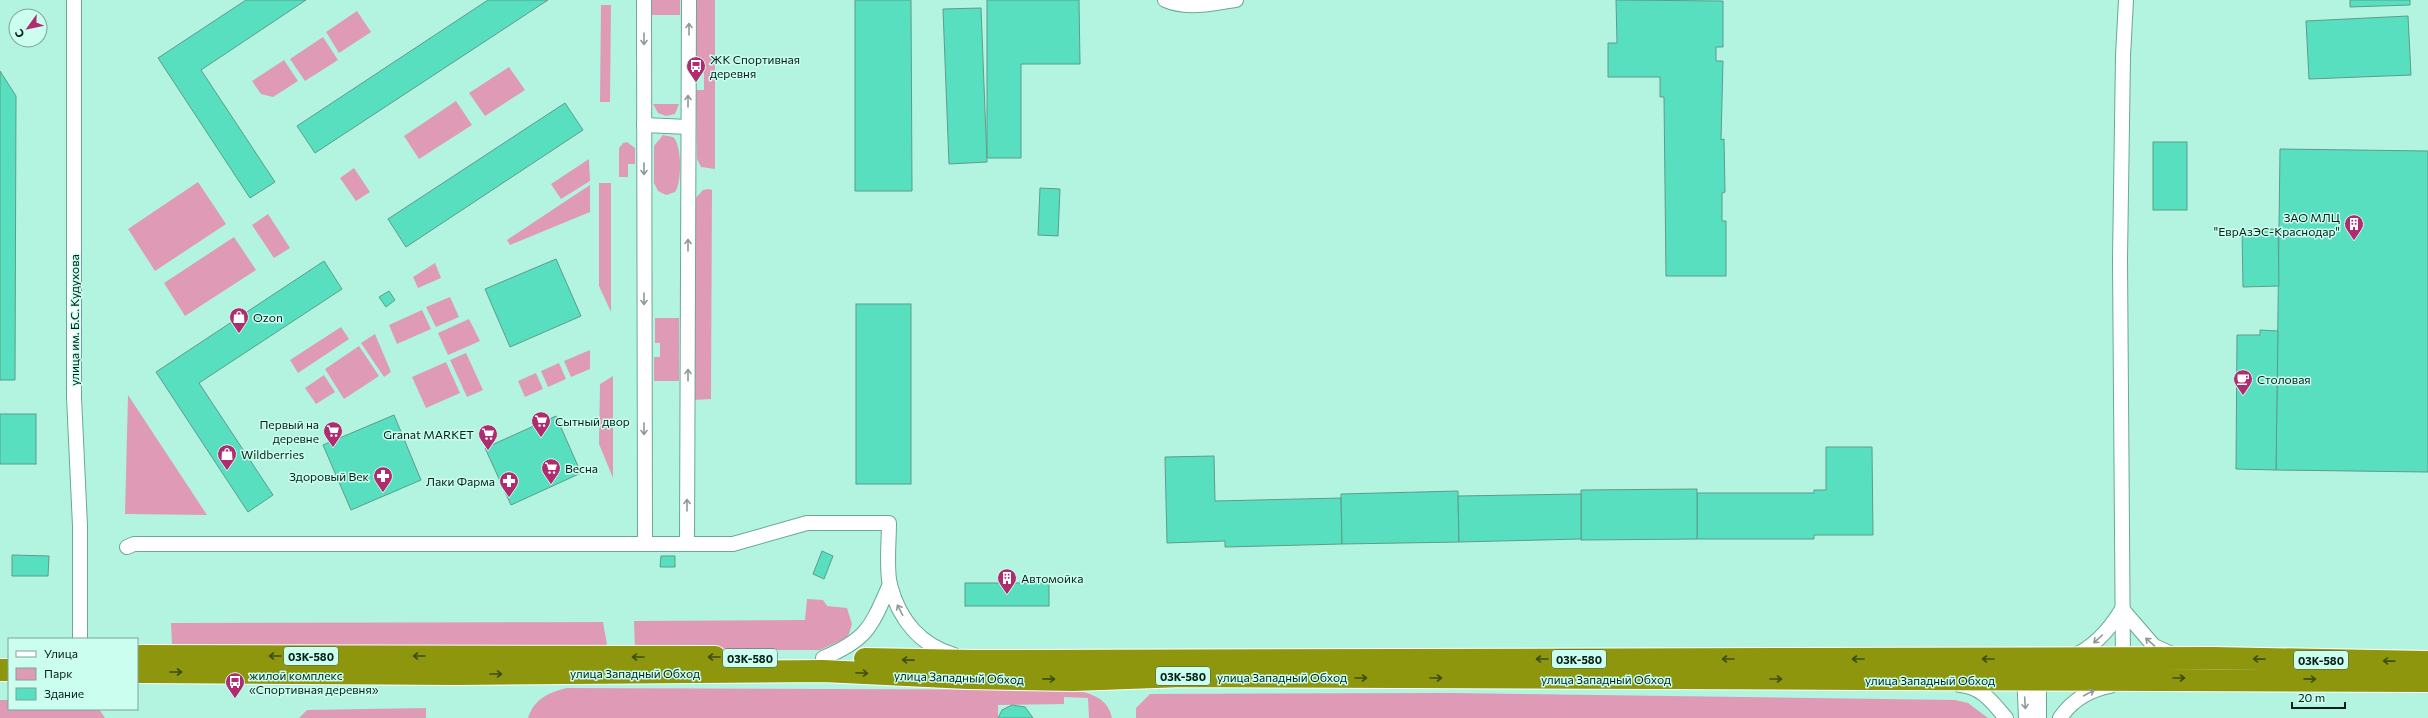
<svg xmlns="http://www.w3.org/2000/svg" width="2428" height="718" font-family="Commissioner,sans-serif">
<rect width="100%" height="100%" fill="#b3f4e0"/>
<!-- green -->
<g fill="#df9bb6">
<rect x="652" y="0" width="28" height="15"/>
<path d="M696,0H715V169L701,167L697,159L696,90H704V67H696Z"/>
<path d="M601,5H611L610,102H600Z"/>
<path d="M357,11L371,32L339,53L326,32Z"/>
<path d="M323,37L338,60L305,81L290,59Z"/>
<path d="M284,60L298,81L273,97L261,94L252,81Z"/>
<path d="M509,67L525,90L485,116L469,93Z"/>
<path d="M456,101L472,125L419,159L404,136Z"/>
<path d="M653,104H679L675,114L666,116L658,113Z"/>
<path d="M663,135L673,137C682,144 682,183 675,192L666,195L658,191L654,183V146Z"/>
<path d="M627,142L635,148V164H628V177H619V148L623,143Z"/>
<path d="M589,159L590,181L561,199L551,184Z"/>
<path d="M354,168L370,192L356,201L340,178Z"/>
<path d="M198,182L226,224L155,271L128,229Z"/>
<path d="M599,183H611V312L599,286Z"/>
<path d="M590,185V212L510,245L507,240Z"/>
<path d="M709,189L712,190L711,399L693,400L694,200L703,190Z"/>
<path d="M268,214L290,248L274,258L252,225Z"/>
<path d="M234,237L256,270L185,316L164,283Z"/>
<path d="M435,263L441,278L418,288L413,277Z"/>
<path d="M450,297L459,317L436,327L426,307Z"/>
<path d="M422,310L431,329L397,344L389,325Z"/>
<path d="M655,318H679V381H654V357H660V343H655Z"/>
<path d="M469,319L480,341L448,355L438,333Z"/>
<path d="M341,327L349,339L298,373L290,360Z"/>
<path d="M375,334L391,372L384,377L361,343Z"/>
<path d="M359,346L379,376L344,399L325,369Z"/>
<path d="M590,350V369L571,377L564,361Z"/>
<path d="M466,353L483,390L467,397L450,360Z"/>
<path d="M446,362L460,393L426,408L412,377Z"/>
<path d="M559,363L566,379L548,387L541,371Z"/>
<path d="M536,373L543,389L525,397L518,381Z"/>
<path d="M324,375L335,392L316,404L305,388Z"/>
<path d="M613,376V478L599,444L600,384Z"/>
<path d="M128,395L207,515L125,514Z"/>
<path d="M807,599L823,600L827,606L847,608L852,624L848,637L820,650H635L634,621L805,620Z"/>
<path d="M603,622L607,645H172L171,623Z"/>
<path d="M567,688L1073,690C1091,693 1108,698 1112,718H1089L1088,698L1064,697V704L998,705V718H528C534,699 549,692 567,688Z"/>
<path d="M1449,693L1955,700L1968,703L1988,718H1136V708L1150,694Z"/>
<path d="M0,700H9V709H99L105,718H0Z"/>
<path d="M426,708V718H299L307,710Z"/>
</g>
<!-- building -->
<g fill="#58dfbf" stroke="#5d9c8a">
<path d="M246,0H306L201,70L275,182L250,198L158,58Z"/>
<path d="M488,0H548L315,153L297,126Z"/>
<path d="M855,0H911L912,191H855Z"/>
<path d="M987,0H1079L1080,64H1021V158H987Z"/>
<path d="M1616,0L1723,1V47H1716V61H1723L1721,140L1724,139L1725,192L1722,193V221H1726V276H1666L1664,97H1660V77H1608V43H1617Z"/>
<path d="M2350,0H2410V5L2350,7Z"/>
<path d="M981,8L987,162L949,164L943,9Z"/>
<path d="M2408,16L2411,75L2309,79L2306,21Z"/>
<path d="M0,71L16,96L15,380H0Z"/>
<path d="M565,103L583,130L406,247L388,219Z"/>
<rect x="2153" y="142" width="34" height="68"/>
<path d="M2280,149L2428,151V472L2276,470Z"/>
<path d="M1040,188L1060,189L1058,236L1038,235Z"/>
<path d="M2278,229L2279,286L2243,287L2242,230Z"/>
<path d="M556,259L581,316L510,347L485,289Z"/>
<path d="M324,261L342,289L199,383L273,495L248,512L156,372Z"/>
<path d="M389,291L395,300L386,307L379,297Z"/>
<rect x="856" y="304" width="55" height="180"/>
<path d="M2260,330L2278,331L2276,470L2236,469L2237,335H2260Z"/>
<rect x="0" y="414" width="36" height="50"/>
<path d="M394,415L421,480L351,510L323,445Z"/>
<path d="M556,416L581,473L511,505L485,448Z"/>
<path d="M1826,447H1872L1873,535H1814V539H1697V493H1814V490H1826Z"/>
<path d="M1214,456L1215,501L1341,498L1342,544L1225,547V541L1167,543L1165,457Z"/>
<path d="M1697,489V539L1581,540V490Z"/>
<path d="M1458,491L1459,542L1342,544L1341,494Z"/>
<path d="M1581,494V539L1459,542L1458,496Z"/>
<path d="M822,551L833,556L824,579L813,574Z"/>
<path d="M12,555L49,556L48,576H12Z"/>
<path d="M661,556H675V567H660Z"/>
<rect x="965" y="583" width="84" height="23"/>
<path d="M1012,705L1025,707L1033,718H998L1002,710Z"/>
</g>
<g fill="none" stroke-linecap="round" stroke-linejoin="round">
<defs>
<g id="street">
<path d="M74,0V397L80,526V639"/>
<path d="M644,0L645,544"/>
<path d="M1165,0C1187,10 1212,3 1236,0"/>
<path d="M644,125L688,127"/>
<path d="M687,544L689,0"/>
<path d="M127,547L134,544H733L807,523H889C889,541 886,569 890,585C899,619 920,645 954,655"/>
<path d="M2122,609L2154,646L2174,655"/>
<path d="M2071,657C2093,648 2110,629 2122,609"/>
<path d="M823,658C868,639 871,627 890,584"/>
<path d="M2123,666L2120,260L2123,56L2126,0"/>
<path d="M2024,672L2026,718"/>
<path d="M2039,672V718"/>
<path d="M1960,685C1981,686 1993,703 2006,718"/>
<path d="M2060,718C2072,700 2090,690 2110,686"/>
</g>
<g id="highway">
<path d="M137,656L715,657"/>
<path d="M865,659L975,661L2214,658L2428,662"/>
<path d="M0,670H9"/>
<path d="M137,672L457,674L823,671L968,678L1074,680L1183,676C1598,680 2013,678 2428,681"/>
</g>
</defs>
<!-- street casing -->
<use href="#street" stroke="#69a896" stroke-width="16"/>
<!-- highway casing -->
<use href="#highway" stroke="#fff" stroke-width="24"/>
<!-- street -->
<use href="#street" stroke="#fff" stroke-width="14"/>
<!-- highway -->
<use href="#highway" stroke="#8d960c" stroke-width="22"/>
</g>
<!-- one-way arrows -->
<defs><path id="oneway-shaft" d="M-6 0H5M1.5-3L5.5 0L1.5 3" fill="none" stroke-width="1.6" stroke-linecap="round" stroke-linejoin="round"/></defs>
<g stroke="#8e9a97">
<use href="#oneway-shaft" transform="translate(689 29) rotate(-90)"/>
<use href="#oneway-shaft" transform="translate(644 39) rotate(90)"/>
<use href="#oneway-shaft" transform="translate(688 101) rotate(-90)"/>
<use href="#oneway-shaft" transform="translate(644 169) rotate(90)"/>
<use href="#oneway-shaft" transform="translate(688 245) rotate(-90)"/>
<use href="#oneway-shaft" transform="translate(644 299) rotate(90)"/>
<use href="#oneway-shaft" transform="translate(688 375) rotate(-90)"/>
<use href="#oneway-shaft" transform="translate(644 429) rotate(90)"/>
<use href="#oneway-shaft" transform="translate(687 505) rotate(-90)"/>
<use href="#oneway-shaft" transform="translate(900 610) rotate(-117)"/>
<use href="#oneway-shaft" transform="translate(2098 639) rotate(138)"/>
<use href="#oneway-shaft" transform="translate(2150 642) rotate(-139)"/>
<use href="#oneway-shaft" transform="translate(2089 693) rotate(-28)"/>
<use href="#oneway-shaft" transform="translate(2025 703) rotate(87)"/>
</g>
<g stroke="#3b4f13">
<use href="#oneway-shaft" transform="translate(275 656) rotate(180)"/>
<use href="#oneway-shaft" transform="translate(419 656) rotate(180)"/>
<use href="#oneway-shaft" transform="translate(638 657) rotate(-180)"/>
<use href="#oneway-shaft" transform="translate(714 657) rotate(-180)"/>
<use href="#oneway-shaft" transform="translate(1542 659) rotate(180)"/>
<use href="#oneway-shaft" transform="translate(1728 659) rotate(180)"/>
<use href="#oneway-shaft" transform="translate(1858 659) rotate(180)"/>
<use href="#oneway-shaft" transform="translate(1988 659) rotate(-180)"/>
<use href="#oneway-shaft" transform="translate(2259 659) rotate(-179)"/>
<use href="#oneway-shaft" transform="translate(908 660) rotate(-179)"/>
<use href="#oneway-shaft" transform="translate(2389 661) rotate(-179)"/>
<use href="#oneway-shaft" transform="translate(176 672)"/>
<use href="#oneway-shaft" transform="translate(862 673) rotate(3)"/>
<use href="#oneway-shaft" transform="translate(496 674)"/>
<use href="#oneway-shaft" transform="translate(1361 678)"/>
<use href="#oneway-shaft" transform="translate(1436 678)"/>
<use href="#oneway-shaft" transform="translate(2179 678)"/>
<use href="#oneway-shaft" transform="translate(1049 679) rotate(1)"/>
<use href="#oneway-shaft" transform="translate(1776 679)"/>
<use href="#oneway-shaft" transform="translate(2310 679) rotate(1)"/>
</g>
<!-- icons -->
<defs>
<symbol id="bus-pin" viewBox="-11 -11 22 30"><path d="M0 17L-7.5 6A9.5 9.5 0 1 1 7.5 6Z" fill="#b12b70" stroke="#cbfeee"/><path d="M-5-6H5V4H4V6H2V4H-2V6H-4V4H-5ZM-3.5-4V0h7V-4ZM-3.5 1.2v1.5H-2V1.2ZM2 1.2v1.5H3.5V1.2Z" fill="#fff"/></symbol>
<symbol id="building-pin" viewBox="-11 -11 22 30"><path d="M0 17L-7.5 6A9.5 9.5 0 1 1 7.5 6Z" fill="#b12b70" stroke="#cbfeee"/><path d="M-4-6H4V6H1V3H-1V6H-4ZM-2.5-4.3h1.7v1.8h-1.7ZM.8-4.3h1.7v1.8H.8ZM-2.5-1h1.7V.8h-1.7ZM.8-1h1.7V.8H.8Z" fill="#fff"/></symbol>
<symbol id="shop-pin" viewBox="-11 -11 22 30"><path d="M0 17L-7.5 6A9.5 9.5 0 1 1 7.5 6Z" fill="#b12b70" stroke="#cbfeee"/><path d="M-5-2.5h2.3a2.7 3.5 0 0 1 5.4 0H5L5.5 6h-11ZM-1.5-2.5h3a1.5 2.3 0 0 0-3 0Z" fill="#fff"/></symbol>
<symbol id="cafe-pin" viewBox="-11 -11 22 30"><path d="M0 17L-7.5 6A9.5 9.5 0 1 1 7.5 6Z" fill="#b12b70" stroke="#cbfeee"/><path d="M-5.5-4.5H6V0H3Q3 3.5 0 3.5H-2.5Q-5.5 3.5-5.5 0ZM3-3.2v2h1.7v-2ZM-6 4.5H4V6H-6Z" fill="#fff"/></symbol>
<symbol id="supermarket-pin" viewBox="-11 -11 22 30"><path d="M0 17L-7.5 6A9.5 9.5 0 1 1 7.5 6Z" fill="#b12b70" stroke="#cbfeee"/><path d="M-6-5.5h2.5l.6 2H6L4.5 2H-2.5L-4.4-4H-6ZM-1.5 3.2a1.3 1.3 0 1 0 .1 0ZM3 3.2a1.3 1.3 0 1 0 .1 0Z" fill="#fff"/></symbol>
<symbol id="pharmacy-pin" viewBox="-11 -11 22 30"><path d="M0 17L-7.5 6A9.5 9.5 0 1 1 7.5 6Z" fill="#b12b70" stroke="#cbfeee"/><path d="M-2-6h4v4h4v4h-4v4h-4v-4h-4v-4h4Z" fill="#fff"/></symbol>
</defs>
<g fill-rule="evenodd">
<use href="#bus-pin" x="685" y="55" width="22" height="30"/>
<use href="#building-pin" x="2343" y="213" width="22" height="30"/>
<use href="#shop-pin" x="228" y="306" width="22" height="30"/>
<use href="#cafe-pin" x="2232" y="368" width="22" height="30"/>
<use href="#supermarket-pin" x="530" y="410" width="22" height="30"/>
<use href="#supermarket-pin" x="322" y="420" width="22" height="30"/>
<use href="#supermarket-pin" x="477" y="423" width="22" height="30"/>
<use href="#shop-pin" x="216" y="443" width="22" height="30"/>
<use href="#supermarket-pin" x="540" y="457" width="22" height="30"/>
<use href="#pharmacy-pin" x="372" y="465" width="22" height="30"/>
<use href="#pharmacy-pin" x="498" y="470" width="22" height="30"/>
<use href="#building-pin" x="996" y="567" width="22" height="30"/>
<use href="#bus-pin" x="224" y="671" width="22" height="30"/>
</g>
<g text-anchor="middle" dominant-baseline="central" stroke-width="3" stroke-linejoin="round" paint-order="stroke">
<!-- shield labels -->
<g fill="#cbfeee" stroke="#406258" stroke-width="1">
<rect x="284" y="647" width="54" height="18" rx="3"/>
<rect x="723" y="649" width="54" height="18" rx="3"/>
<rect x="1552" y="650" width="54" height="18" rx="3"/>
<rect x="2294" y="651" width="54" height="18" rx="3"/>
<rect x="1156" y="667" width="54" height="18" rx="3"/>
</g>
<g font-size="11" font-weight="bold" fill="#041f18">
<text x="311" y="656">03К-580</text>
<text x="750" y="658">03К-580</text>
<text x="1579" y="659">03К-580</text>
<text x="2321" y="660">03К-580</text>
<text x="1183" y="676">03К-580</text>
</g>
<!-- poi labels -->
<g font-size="12" fill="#041f18" stroke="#cbfeee" text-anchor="start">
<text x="710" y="59">ЖК Спортивная<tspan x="710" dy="14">деревня</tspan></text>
<text x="2340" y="217" text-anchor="end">ЗАО МЛЦ<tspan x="2340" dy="14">"ЕврАзЭС-Краснодар"</tspan></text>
<text x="253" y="317">Ozon</text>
<text x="2257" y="379">Столовая</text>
<text x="555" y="421">Сытный двор</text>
<text x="319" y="424" text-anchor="end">Первый на<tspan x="319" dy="14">деревне</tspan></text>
<text x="474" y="434" text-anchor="end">Granat MARKET</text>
<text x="241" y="454">Wildberries</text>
<text x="565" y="468">Весна</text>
<text x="369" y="476" text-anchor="end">Здоровый Век</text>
<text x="495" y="481" text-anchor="end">Лаки Фарма</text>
<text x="1021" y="578">Автомойка</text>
<text x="249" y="675">жилой комплекс<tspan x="249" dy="14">«Спортивная деревня»</tspan></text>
</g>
<!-- street labels -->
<g font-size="12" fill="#041f18" stroke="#cbfeee">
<text transform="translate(74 320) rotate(-90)">улица им. Б.С. Кудухова</text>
<text x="635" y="673">улица Западный Обход</text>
<text transform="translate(959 677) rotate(2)">улица Западный Обход</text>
<text x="1282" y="677">улица Западный Обход</text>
<text x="1606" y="679">улица Западный Обход</text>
<text x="1930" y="680">улица Западный Обход</text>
</g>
</g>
<!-- legend -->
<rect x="8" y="638" width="130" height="72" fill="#cbfeee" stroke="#7ba598"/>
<rect x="16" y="651" width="20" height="6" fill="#ffffff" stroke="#7ba598"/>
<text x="44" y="658" font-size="12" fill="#041f18">Улица</text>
<rect x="16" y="668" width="20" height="12" fill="#df9bb6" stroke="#7ba598"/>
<text x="44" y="678" font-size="12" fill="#041f18">Парк</text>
<rect x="16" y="688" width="20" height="12" fill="#58dfbf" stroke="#7ba598"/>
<text x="44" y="698" font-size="12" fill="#041f18">Здание</text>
<!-- north arrow -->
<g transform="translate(28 28) rotate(237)"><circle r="19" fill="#cbfeee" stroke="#7ba598"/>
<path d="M0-3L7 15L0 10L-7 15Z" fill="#b12b70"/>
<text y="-6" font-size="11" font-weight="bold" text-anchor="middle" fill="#041f18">С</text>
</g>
<!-- scale -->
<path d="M2292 702v6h53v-6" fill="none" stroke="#041f18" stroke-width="2"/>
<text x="2298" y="702" font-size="12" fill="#041f18" stroke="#cbfeee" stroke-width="3" paint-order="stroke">20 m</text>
</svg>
